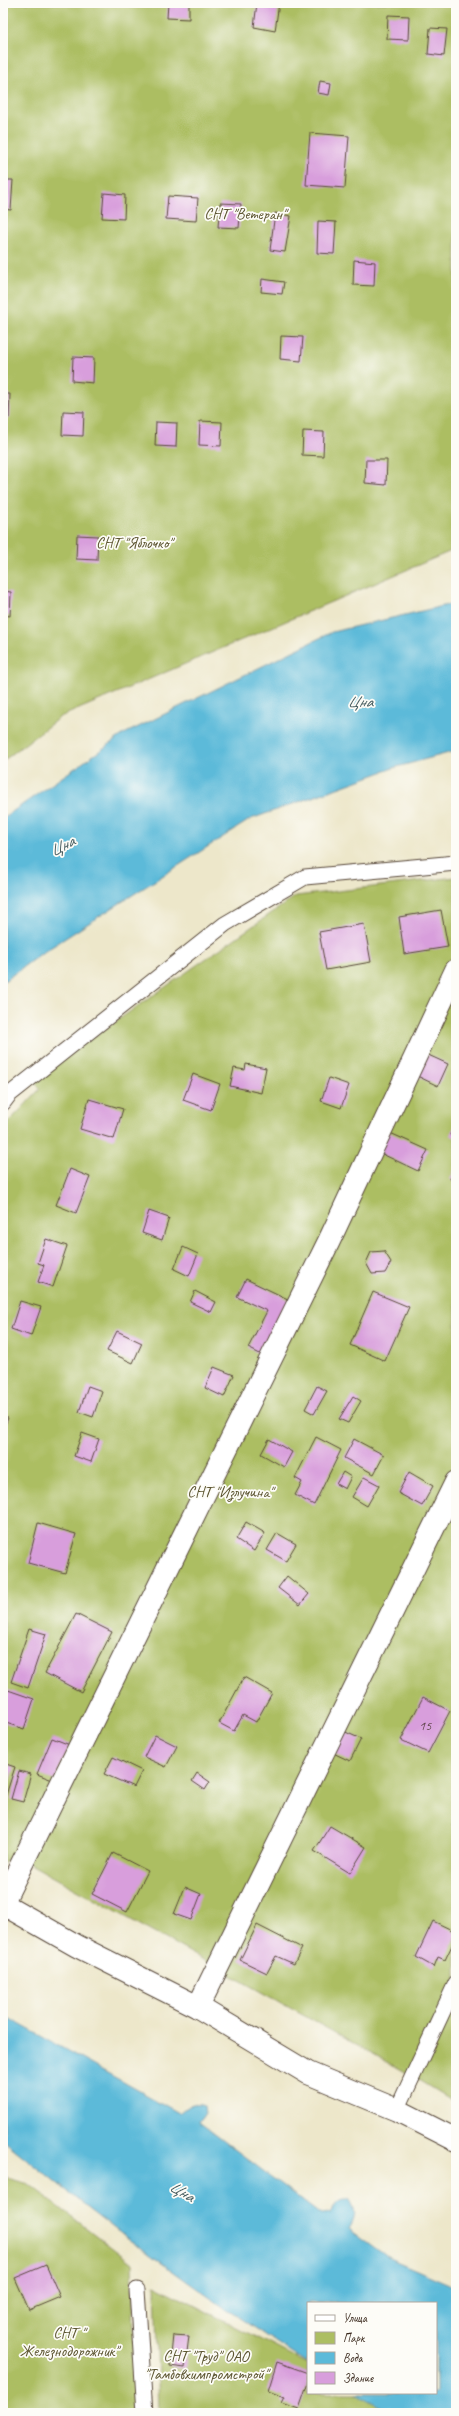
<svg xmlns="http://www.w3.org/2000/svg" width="459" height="2416" font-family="Caveat,sans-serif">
<rect width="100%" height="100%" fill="#fdfcf7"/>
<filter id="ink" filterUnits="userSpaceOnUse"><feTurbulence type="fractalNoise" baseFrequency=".025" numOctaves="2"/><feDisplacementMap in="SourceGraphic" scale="8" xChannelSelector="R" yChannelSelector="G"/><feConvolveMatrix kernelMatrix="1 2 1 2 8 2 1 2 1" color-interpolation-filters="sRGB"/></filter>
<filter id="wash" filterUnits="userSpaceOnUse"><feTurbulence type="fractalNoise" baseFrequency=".012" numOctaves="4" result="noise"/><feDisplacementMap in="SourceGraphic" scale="16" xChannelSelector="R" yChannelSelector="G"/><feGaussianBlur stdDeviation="0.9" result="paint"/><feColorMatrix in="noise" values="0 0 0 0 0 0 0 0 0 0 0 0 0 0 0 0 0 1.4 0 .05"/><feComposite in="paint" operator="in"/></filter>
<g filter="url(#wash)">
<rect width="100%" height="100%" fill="#ede7ca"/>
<!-- green -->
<g fill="#acbe62" stroke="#747440">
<path d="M3,3H456V549L60,717L3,761Z"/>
<path d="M456,877V2103L402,2070L14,1855L3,1863V1128L40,1089L33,1079L296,896Z"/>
<path d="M3,2177L29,2184L132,2263L136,2413H3Z"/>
<path d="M155,2285L308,2364V2393H363L402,2413H159Z"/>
</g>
<!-- water -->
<g fill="#5bbad9" stroke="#4b727c">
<path d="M456,603V751L393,768L251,819L39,955L3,982V818L6,816L124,734L332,632Z"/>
<path d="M3,2015L179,2113C188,2106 192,2101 204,2105L205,2113L199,2122L321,2215L330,2214C336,2205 335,2198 349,2199C357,2210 356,2218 349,2229L389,2258L456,2287V2413H394L356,2393H436V2303H308V2363C201,2296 101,2219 3,2140Z"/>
</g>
<g id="blocks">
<!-- building -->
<g fill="#d89edc">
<path d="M168,3H189V19L167,18Z"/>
<path d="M257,3H279L275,31L254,27Z"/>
<path d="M388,15L409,16L408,40L387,39Z"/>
<path d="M430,28L447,29L444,56L428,54Z"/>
<path d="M320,81L331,83L329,95L318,93Z"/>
<path d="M310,133L349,136L345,188L306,185Z"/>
<path d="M3,180H13L11,210L3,209Z"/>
<path d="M104,193L125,195L124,219L102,218Z"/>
<path d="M168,196L198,198L196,221L166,219Z"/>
<path d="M220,203L241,204L239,228L218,227Z"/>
<path d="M275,213L291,216L285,252L270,250Z"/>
<path d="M318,221L336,222L334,254L317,253Z"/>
<path d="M354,260L375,262L374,286L353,285Z"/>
<path d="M262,279L284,282L282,294L261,292Z"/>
<path d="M281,336L303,337L301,361L280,359Z"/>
<path d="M73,357L94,358L93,383L72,381Z"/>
<path d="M3,394H10L9,418H3Z"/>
<path d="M63,411L84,412L83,436L62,435Z"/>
<path d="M200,421L222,422L221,446L199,445Z"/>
<path d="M156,422L177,423L176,447L155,446Z"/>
<path d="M303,431L324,432L323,456L302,455Z"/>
<path d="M366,460H387L386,485L365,483Z"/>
<path d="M77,535L98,536L97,560L76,559Z"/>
<path d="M3,591L11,592L10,616L3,615Z"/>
<path d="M441,910L448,947L404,954L399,917Z"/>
<path d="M364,924L371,962L326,970L319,932Z"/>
<path d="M424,1053L448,1064L438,1086L413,1074Z"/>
<path d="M246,1064L266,1068L261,1093L230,1086L234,1068L245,1070Z"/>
<path d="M193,1074L220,1084L211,1110L183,1100Z"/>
<path d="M329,1078L349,1085L341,1108L321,1101Z"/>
<path d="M89,1099L123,1109L114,1139L80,1129Z"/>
<path d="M456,1124V1138L450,1135Z"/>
<path d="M388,1132L428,1150L418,1171L378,1152Z"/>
<path d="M456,1168V1182L450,1179Z"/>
<path d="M70,1169L90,1177L76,1213L56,1205Z"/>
<path d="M149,1211L169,1218L162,1240L142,1233Z"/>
<path d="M46,1239L67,1246L53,1287L38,1282L44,1265L38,1263Z"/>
<path d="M183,1247L198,1254L189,1276L174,1269Z"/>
<path d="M384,1251L391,1262L385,1273L372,1274L366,1263L371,1252Z"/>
<path d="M246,1279L292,1301L264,1356L248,1348L267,1311L237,1297Z"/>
<path d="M195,1291L216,1302L211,1312L190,1302Z"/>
<path d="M373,1292L409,1307L385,1361L350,1345Z"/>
<path d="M20,1301L41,1307L31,1336L11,1329Z"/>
<path d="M117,1331L142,1343L133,1363L107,1351Z"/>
<path d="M214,1367L234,1375L224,1397L205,1388Z"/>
<path d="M88,1386L102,1391L93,1417L79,1412Z"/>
<path d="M317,1386L327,1391L314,1414L305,1409Z"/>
<path d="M353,1396L361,1401L348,1423L339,1419Z"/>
<path d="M3,1416L8,1418L3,1430Z"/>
<path d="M82,1433L99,1439L91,1462L74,1456Z"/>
<path d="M316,1437L341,1450L314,1505L295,1495L302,1482L295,1478Z"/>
<path d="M269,1439L292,1452L284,1467L261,1454Z"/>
<path d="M354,1439L384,1455L374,1474L344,1458Z"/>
<path d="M343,1472L351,1477L345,1489L336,1484Z"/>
<path d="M409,1472L433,1486L422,1506L398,1493Z"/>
<path d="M364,1477L379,1485L367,1506L352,1497Z"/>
<path d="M246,1522L265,1533L254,1551L236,1539Z"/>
<path d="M38,1523L76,1534L65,1573L28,1563Z"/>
<path d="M277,1533L296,1544L286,1561L267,1550Z"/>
<path d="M287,1576L309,1594L300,1605L278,1588Z"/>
<path d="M76,1614L112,1632L81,1692L45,1673Z"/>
<path d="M29,1629L46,1634L28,1688L11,1682Z"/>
<path d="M244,1677L272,1693L256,1722L243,1715L234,1731L219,1723Z"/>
<path d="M8,1690L34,1699L24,1729L3,1722V1706Z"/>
<path d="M423,1697L450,1711L428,1753L401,1740Z"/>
<path d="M341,1730L361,1739L350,1761L331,1752Z"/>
<path d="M155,1735L177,1746L166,1767L144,1757Z"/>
<path d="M52,1738L70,1745L55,1781L37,1774Z"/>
<path d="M113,1757L142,1771L134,1787L104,1774Z"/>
<path d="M3,1763L15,1767L5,1798H3Z"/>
<path d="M19,1771L31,1774L23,1802L11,1799Z"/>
<path d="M197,1773L210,1782L205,1790L192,1781Z"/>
<path d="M456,1815V1828L452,1826Z"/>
<path d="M330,1826L366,1847L350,1873L314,1851Z"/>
<path d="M113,1853L148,1871L127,1912L92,1894Z"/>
<path d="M185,1887L201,1894L191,1920L174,1914Z"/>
<path d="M433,1921L456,1932V1937L445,1960L438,1957L434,1967L416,1957Z"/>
<path d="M257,1925L302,1948L294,1964L276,1956L267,1973L240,1960Z"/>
<path d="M46,2265L60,2297L29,2310L15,2278Z"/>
<path d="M173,2335L189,2336L185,2368L170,2366Z"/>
<path d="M277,2362L308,2373V2383L299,2409L281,2403L284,2397L268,2391Z"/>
</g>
</g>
</g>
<g filter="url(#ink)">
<use href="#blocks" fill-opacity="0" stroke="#564638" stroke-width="1"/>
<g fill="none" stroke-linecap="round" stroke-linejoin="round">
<defs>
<g id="service">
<path d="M3,1103L9,1095L225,924L305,877L456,863"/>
<path d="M397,2110L456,1983"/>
<path d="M137,2290L145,2413"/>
</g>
<g id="minor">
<path d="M456,1482L198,2007L308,2073L397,2110L456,2140"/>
<path d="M3,1902L329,1241L456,970"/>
<path d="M3,1904L77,1946L198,2007"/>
</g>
</defs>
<!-- service casing -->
<use href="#service" stroke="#564638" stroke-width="17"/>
<!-- minor casing -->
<use href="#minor" stroke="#564638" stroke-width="24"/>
<!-- service -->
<use href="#service" stroke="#fff" stroke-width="15"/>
<!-- minor -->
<use href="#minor" stroke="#fff" stroke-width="22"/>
</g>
</g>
<g text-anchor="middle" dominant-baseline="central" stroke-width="3.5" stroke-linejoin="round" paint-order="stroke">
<!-- number labels -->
<g font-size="14" fill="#62474e">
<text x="425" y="1725">15</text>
</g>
<!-- park labels -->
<g font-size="16" fill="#5d5632" stroke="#fdfcf7">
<text x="245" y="214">СНТ "Ветеран"</text>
<text x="134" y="543">СНТ "Яблочко"</text>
<text x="230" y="1492">СНТ "Излучина"</text>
<text x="69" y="2333">СНТ "<tspan x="69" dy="18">Железнодорожник"</tspan></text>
<text x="206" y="2356">СНТ "Труд" ОАО<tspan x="206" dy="18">"Тамбовхимпромстрой"</tspan></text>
</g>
<!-- water labels -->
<g font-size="17" font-style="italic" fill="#465c5f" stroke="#fdfcf7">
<text x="360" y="701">Цна</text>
<text transform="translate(62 846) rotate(-28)">Цна</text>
<text transform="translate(182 2191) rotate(31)">Цна</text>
</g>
</g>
<!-- margin -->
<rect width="459" height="2416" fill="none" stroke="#fdfcf7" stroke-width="16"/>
<!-- legend -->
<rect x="307" y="2302" width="130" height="92" fill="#fdfcf7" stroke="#afa8a0"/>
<rect x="315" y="2315" width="20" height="6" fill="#ffffff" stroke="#afa8a0"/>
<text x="343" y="2322" font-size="12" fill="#3b2a1e">Улица</text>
<rect x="315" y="2332" width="20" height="12" fill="#acbe62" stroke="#afa8a0"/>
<text x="343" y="2342" font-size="12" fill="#3b2a1e">Парк</text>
<rect x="315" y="2352" width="20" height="12" fill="#5bbad9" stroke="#afa8a0"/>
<text x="343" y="2362" font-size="12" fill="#3b2a1e">Вода</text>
<rect x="315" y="2372" width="20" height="12" fill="#d89edc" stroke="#afa8a0"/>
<text x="343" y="2382" font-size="12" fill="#3b2a1e">Здание</text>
</svg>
